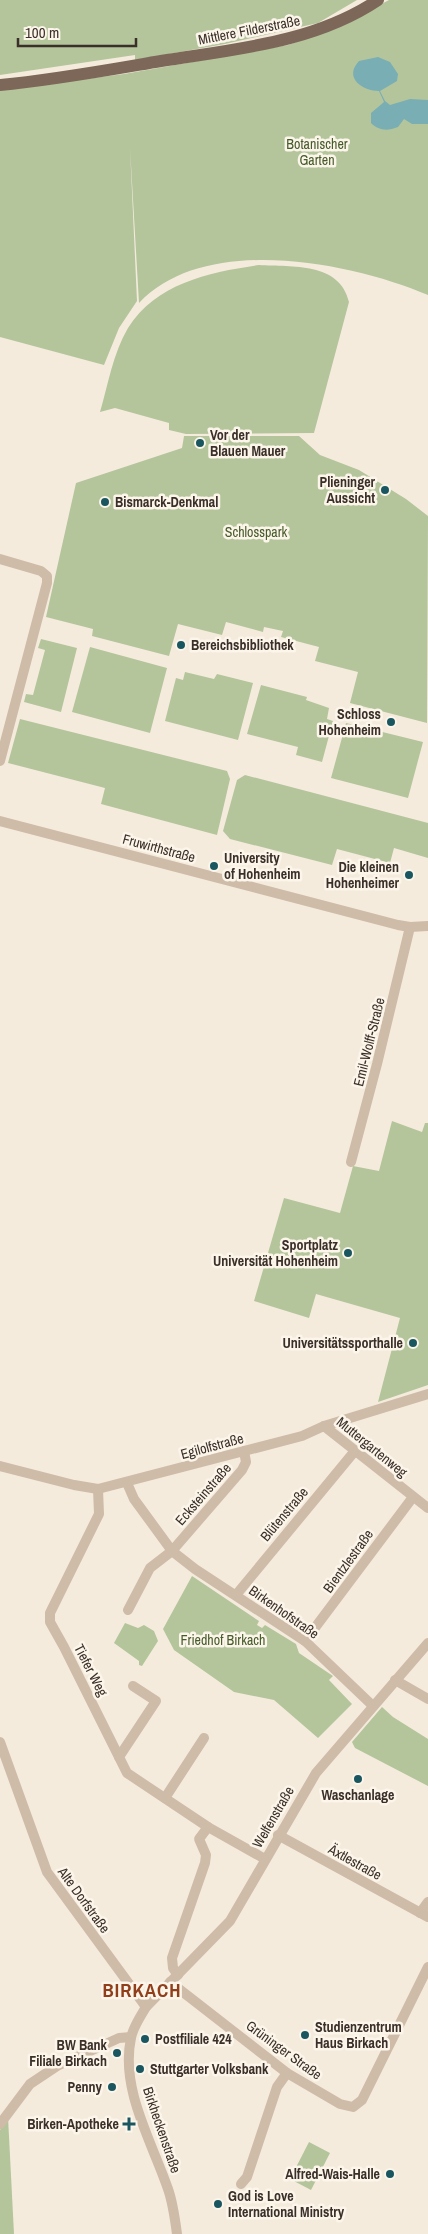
<svg xmlns="http://www.w3.org/2000/svg" width="428" height="2234" font-family="'Archivo Narrow',sans-serif">
<rect width="100%" height="100%" fill="#f5ebdd"/>
<!-- green -->
<g fill="#b4c59c">
<path d="M0,0H357L318,23L225,44L135,60V55L0,75Z"/>
<path d="M389,0H428V295C350,262 205,233 139,303L130,148L137,301L119,328L104,365L0,337V90L124,74L288,45L339,27Z"/>
<path d="M259,265C292,267 340,262 349,302L314,433L186,434L169,430V423L115,408L100,412C108,385 113,353 128,328C156,283 210,272 259,265Z"/>
<path d="M184,436H299L320,455L359,470L406,499L428,516L427,723L350,703L358,672L315,661L319,647L281,637L283,631L264,627L263,632L226,622L222,635L178,624L169,656L92,636L93,629L46,617L76,483L182,448Z"/>
<path d="M41,639L77,648L61,712L24,702L26,694L33,695L45,650L38,648Z"/>
<path d="M90,647L167,668L150,733L72,712Z"/>
<path d="M185,672L214,679L217,674L253,683L238,740L165,721L176,678L183,680Z"/>
<path d="M261,685L307,697L306,700L329,708L327,719L333,721L322,762L296,755L298,747L247,734Z"/>
<path d="M20,719L227,771L230,779L217,835L101,804L105,788L8,763Z"/>
<path d="M346,723L423,742L408,798L331,778Z"/>
<path d="M245,775L428,823V858L394,848L390,863L337,849L332,865L230,839L223,831L237,780Z"/>
<path d="M392,1121L422,1132L425,1123H428V1385L378,1402L400,1318L316,1294L309,1318L254,1301L284,1198L340,1213L353,1166L379,1171Z"/>
<path d="M192,1576L259,1621L257,1625L262,1628L265,1625L296,1644L299,1653L333,1676L329,1680L352,1704L318,1738L274,1700L234,1692L174,1650L163,1629Z"/>
<path d="M125,1623L138,1628L144,1625L154,1631L158,1641L142,1666L139,1665V1661L114,1643Z"/>
<path d="M382,1707L393,1717L428,1739V1786L355,1748L352,1742Z"/>
<path d="M8,2117L14,2234H0V2130Z"/>
<path d="M309,2142L330,2153L311,2190L290,2179Z"/>
</g>
<!-- water -->
<path fill="#79aeb4" d="M378,57L390,62L398,74L397,81L380,91L385,101L390,105L410,99L428,100V124H412L404,119L398,127C388,131 379,131 371,123V113L384,102L379,91C363,91 343,78 359,61Z"/>
<g fill="none" stroke-linecap="round" stroke-linejoin="round">
<!-- minor -->
<g stroke="#cebca8" stroke-width="10">
<path d="M0,559L41,571L47,576V583L0,761"/>
<path d="M0,821L398,925L410,927L428,926"/>
<path d="M351,1162L377,1064L410,927"/>
<path d="M324,1426L428,1508"/>
<path d="M0,1466L74,1485L98,1489L302,1436L324,1426L428,1394"/>
<path d="M127,1483L134,1499L172,1551L195,1569L305,1641L373,1706"/>
<path d="M98,1489L99,1514L50,1613V1622L64,1647L127,1773L208,1827L265,1859"/>
<path d="M236,1595L354,1452"/>
<path d="M128,1610L150,1568L172,1551L242,1470L246,1462L244,1451"/>
<path d="M305,1641L413,1497"/>
<path d="M395,1680L428,1699"/>
<path d="M0,1742L47,1872L146,2007"/>
<path d="M119,1757L156,1701L133,1686"/>
<path d="M165,1798L204,1738"/>
<path d="M278,1835L428,1917"/>
<path d="M420,1913L428,1902"/>
<path d="M178,1975L173,1968L172,1958L205,1863L206,1855L199,1839L208,1827"/>
<path d="M170,1982L287,2073L340,2104L353,2107L362,2100L428,1967"/>
<path d="M0,2124L30,2084L57,2066L119,2038L131,2037"/>
<path d="M241,2184L247,2177L277,2087L287,2073"/>
<path d="M177,2234C175,2219 173,2203 168,2189C152,2142 120,2089 131,2038C133,2027 140,2017 146,2007L230,1921L316,1773L428,1643"/>
</g>
<!-- major -->
<path stroke="#7d6758" stroke-width="12" d="M0,85C54,80 108,70 161,61C235,49 314,43 378,0"/>
</g>
<!-- markers -->
<g fill="#1a5660" stroke="#fbf5ea" stroke-width="2">
<circle cx="200" cy="443" r="5"/>
<circle cx="385" cy="490" r="5"/>
<circle cx="105" cy="502" r="5"/>
<circle cx="181" cy="645" r="5"/>
<circle cx="391" cy="722" r="5"/>
<circle cx="214" cy="866" r="5"/>
<circle cx="409" cy="875" r="5"/>
<circle cx="348" cy="1253" r="5"/>
<circle cx="413" cy="1343" r="5"/>
<circle cx="358" cy="1779" r="5"/>
<circle cx="305" cy="2035" r="5"/>
<circle cx="145" cy="2039" r="5"/>
<circle cx="117" cy="2053" r="5"/>
<circle cx="140" cy="2069" r="5"/>
<circle cx="112" cy="2087" r="5"/>
<path d="M126.5 2116.5h5v5h5v5h-5v5h-5v-5h-5v-5h5z"/>
<circle cx="390" cy="2174" r="5"/>
<circle cx="218" cy="2204" r="5"/>
</g>
<g text-anchor="middle" dominant-baseline="central" stroke-width="5" stroke-linejoin="round" paint-order="stroke">
<!-- street labels -->
<g font-size="14" fill="#3a2f29" stroke="#fbf5ea">
<text transform="translate(249 30) rotate(-11)">Mittlere Filderstraße</text>
<text transform="translate(159 848) rotate(15)">Fruwirthstraße</text>
<text transform="translate(369 1042) rotate(-76)">Emil-Wolff-Straße</text>
<text transform="translate(212 1446) rotate(-15)">Egilolfstraße</text>
<text transform="translate(372 1447) rotate(39)">Muttergartenweg</text>
<text transform="translate(203 1494) rotate(-49)">Ecksteinstraße</text>
<text transform="translate(284 1514) rotate(-50)">Blütenstraße</text>
<text transform="translate(348 1561) rotate(-54)">Bientzlestraße</text>
<text transform="translate(284 1612) rotate(35)">Birkenhofstraße</text>
<text transform="translate(91 1670) rotate(63)">Tiefer Weg</text>
<text transform="translate(273 1817) rotate(-60)">Welfenstraße</text>
<text transform="translate(355 1862) rotate(29)">Äxtlestraße</text>
<text transform="translate(84 1900) rotate(54)">Alte Dorfstraße</text>
<text transform="translate(284 2050) rotate(36)">Grüninger Straße</text>
<text transform="translate(162 2130) rotate(71)">Birkheckenstraße</text>
</g>
<!-- park labels -->
<g font-size="14" fill="#465b2a" stroke="#fbf5ea">
<text x="317" y="144">Botanischer<tspan x="317" dy="16">Garten</tspan></text>
<text x="256" y="532">Schlosspark</text>
<text x="223" y="1640">Friedhof Birkach</text>
</g>
<!-- poi labels -->
<g font-size="14" font-weight="bold" fill="#3a2f29" stroke="#fbf5ea" text-anchor="end">
<text x="210" y="435" text-anchor="start">Vor der<tspan x="210" dy="16">Blauen Mauer</tspan></text>
<text x="375" y="482">Plieninger<tspan x="375" dy="16">Aussicht</tspan></text>
<text x="115" y="502" text-anchor="start">Bismarck-Denkmal</text>
<text x="191" y="645" text-anchor="start">Bereichsbibliothek</text>
<text x="381" y="714">Schloss<tspan x="381" dy="16">Hohenheim</tspan></text>
<text x="224" y="858" text-anchor="start">University<tspan x="224" dy="16">of Hohenheim</tspan></text>
<text x="399" y="867">Die kleinen<tspan x="399" dy="16">Hohenheimer</tspan></text>
<text x="338" y="1245">Sportplatz<tspan x="338" dy="16">Universität Hohenheim</tspan></text>
<text x="403" y="1343">Universitätssporthalle</text>
<text x="358" y="1795" text-anchor="middle">Waschanlage</text>
<text x="315" y="2027" text-anchor="start">Studienzentrum<tspan x="315" dy="16">Haus Birkach</tspan></text>
<text x="155" y="2039" text-anchor="start">Postfiliale 424</text>
<text x="107" y="2045">BW Bank<tspan x="107" dy="16">Filiale Birkach</tspan></text>
<text x="150" y="2069" text-anchor="start">Stuttgarter Volksbank</text>
<text x="102" y="2087">Penny</text>
<text x="119" y="2124">Birken-Apotheke</text>
<text x="380" y="2174">Alfred-Wais-Halle</text>
<text x="228" y="2196" text-anchor="start">God is Love<tspan x="228" dy="16">International Ministry</tspan></text>
</g>
<!-- district labels -->
<g font-size="19" font-weight="bold" letter-spacing="1" fill="#913f1a" stroke="#fbf5ea">
<text x="142" y="1990">BIRKACH</text>
</g>
</g>
<!-- scale -->
<path d="M18 38v8h118v-8" fill="none" stroke="#3a2f29" stroke-width="2.5"/>
<text x="25" y="38" font-size="15" fill="#3a2f29" stroke="#fbf5ea" stroke-width="4" paint-order="stroke">100 m</text>
</svg>
